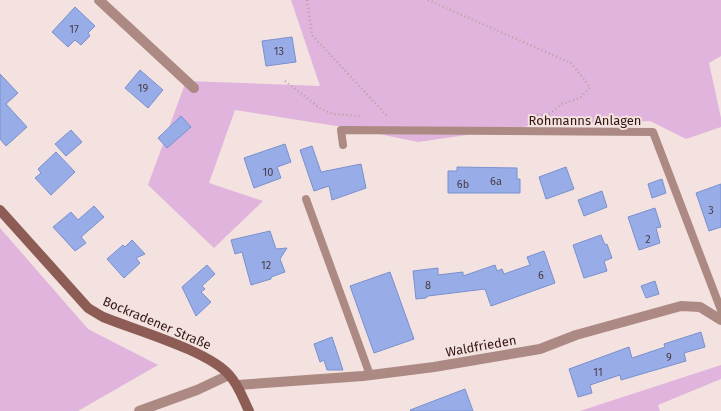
<svg xmlns="http://www.w3.org/2000/svg" width="721" height="411" font-family="'Fira Sans',sans-serif">
<rect width="100%" height="100%" fill="#f3e2e0"/>
<!-- green -->
<g fill="#e0b4dd">
<path d="M291,0H721V56L709,63L721,118V127L686,139L650,121L529,126L418,142L355,129L235,110L209,183L263,201L214,248L148,185L186,81L320,86Z"/>
<path d="M0,228L88,329L158,365L78,411H0Z"/>
<path d="M721,365V379L658,405L660,411H580Z"/>
</g>
<!-- building -->
<g fill="#98ade7" stroke="#7a90ce">
<path d="M75,7L95,26L88,33L90,36L81,45L75,40L68,47L52,32Z"/>
<path d="M292,37L296,62L266,66L262,41Z"/>
<path d="M140,70L163,90L148,108L125,88Z"/>
<path d="M0,74L18,93L6,104L27,127L6,146L0,139Z"/>
<path d="M181,116L191,127L167,148L158,138Z"/>
<path d="M71,130L82,142L66,156L55,144Z"/>
<path d="M285,144L291,162L277,167L281,178L254,188L244,158Z"/>
<path d="M312,146L321,172L361,164L366,188L332,200L329,186L314,191L300,150Z"/>
<path d="M56,152L75,172L51,195L35,178L41,173L38,169Z"/>
<path d="M457,167L517,168V179H520V193H448V171H457Z"/>
<path d="M566,167L574,189L546,199L539,177Z"/>
<path d="M662,179L666,193L652,198L648,184Z"/>
<path d="M721,184V227L709,231L696,193Z"/>
<path d="M602,191L607,207L584,216L578,200Z"/>
<path d="M94,206L104,217L81,237L86,243L75,251L53,227L71,212L78,220Z"/>
<path d="M655,208L661,227L656,228L660,243L639,250L628,217Z"/>
<path d="M270,231L276,249L287,248L280,259L285,272L271,277V279L251,285L242,252L235,254L231,240Z"/>
<path d="M601,235L605,245L607,244L612,258L604,261L607,271L584,278L573,245Z"/>
<path d="M132,240L145,254L136,258L140,263L124,278L107,259L123,245L125,247Z"/>
<path d="M544,251L555,283L491,306L485,289L428,296L426,298L416,299L413,271L438,268V275L463,272V276L495,265L497,271L502,269L504,274L530,265L527,257Z"/>
<path d="M207,265L215,274L202,286L205,289L201,292L211,302L196,316L182,287Z"/>
<path d="M390,272L414,339L374,353L350,286Z"/>
<path d="M655,281L659,294L646,298L641,286Z"/>
<path d="M701,332L705,347L684,353L686,361L621,380L620,375L590,385L592,393L578,397L569,369L629,347L632,358L665,347L664,344Z"/>
<path d="M332,337L343,370H327L324,360L320,362L314,344Z"/>
<path d="M465,389L473,411H411L410,410Z"/>
</g>
<g fill="none" stroke-linecap="round" stroke-linejoin="round">
<!-- path -->
<g stroke="#b7a3a0" stroke-width="2.5" stroke-dasharray="1 3" stroke-linecap="butt">
<path d="M307,0L312,35L388,117"/>
<path d="M428,0L571,63L590,87L580,98L562,104L549,114L533,115L528,119"/>
<path d="M285,81L321,109L333,114L360,116"/>
</g>
<!-- lane -->
<g stroke="#ac8983" stroke-width="8">
<path d="M343,145L341,130L653,132L721,310"/>
<path d="M306,199L370,375"/>
</g>
<!-- street -->
<g stroke="#ac8983" stroke-width="10">
<path d="M99,0L194,88"/>
<path d="M237,385L363,376L434,367L540,349L576,335L681,306L700,307L721,320"/>
<path d="M139,411L197,390L229,375"/>
</g>
<!-- secondary -->
<path stroke="#8c5c55" stroke-width="10" d="M0,210L88,308L103,317C135,330 210,351 230,376C239,386 243,399 249,411"/>
</g>
<g text-anchor="middle" dominant-baseline="central" stroke-width="4" stroke-linejoin="round" paint-order="stroke">
<!-- number labels -->
<g font-size="11" fill="#4d3c48">
<text x="74" y="29">17</text>
<text x="279" y="51">13</text>
<text x="143" y="88">19</text>
<text x="268" y="172">10</text>
<text x="496" y="181">6a</text>
<text x="463" y="184">6b</text>
<text x="711" y="210">3</text>
<text x="648" y="239">2</text>
<text x="266" y="265">12</text>
<text x="541" y="275">6</text>
<text x="428" y="285">8</text>
<text x="669" y="357">9</text>
<text x="598" y="372">11</text>
</g>
<!-- street labels -->
<g font-size="13" fill="#341713" stroke="#f3e2e0">
<text x="585" y="120">Rohmanns Anlagen</text>
<text transform="translate(157 323) rotate(23)">Bockradener Straße</text>
<text transform="translate(481 346) rotate(-10)">Waldfrieden</text>
</g>
</g>
</svg>
